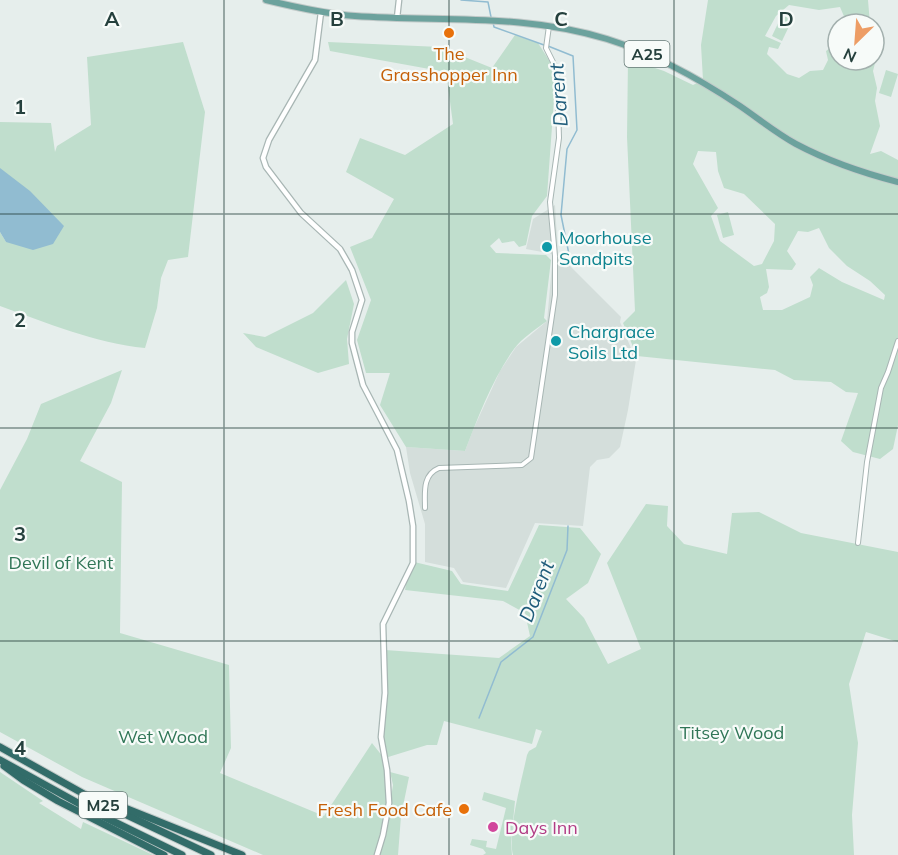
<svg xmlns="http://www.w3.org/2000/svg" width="898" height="855" font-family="Mulish,sans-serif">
<rect width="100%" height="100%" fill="#e6eeec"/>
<!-- built -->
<path fill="#d4dedb" d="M555,205L558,254L621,317L620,322L636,360L628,410L620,447L609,458L597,460L590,467L583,526L535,523L506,588L463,582L454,568L425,562V524L410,473L406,447L465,451L473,430L500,371L516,347L547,321L553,254L526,249L533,219Z"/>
<!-- green -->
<g fill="#c0decd" fill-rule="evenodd">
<path d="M708,0H868L870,24H845L846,21L840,7L819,10L789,5L776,16L765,36L781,43L778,49L769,47L767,54L787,74L799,78L810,71L823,70L828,60L826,51L838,42V60H874V28L882,36L873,71L877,88L875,101L880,126L870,154L881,151L898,160V425L893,449L880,459L853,452L841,441L858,393L846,392L831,382L794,380L775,370L637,356L623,323L635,311L627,137L628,59L664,71L693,85L703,80L701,45ZM698,151L716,152L718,171L724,188L744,194L775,224L774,241L762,264L754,266L720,241L711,216L718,208L693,164ZM819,228L829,248L847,266L870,281L885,295L884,300L842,282L819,268L810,277L813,285L810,297L782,310H763L760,297L767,293L769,287L766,269L792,270L796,264L787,251L798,231L808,232Z"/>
<path d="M782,15L792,20L782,41L772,36Z"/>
<path d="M515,35L538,43L556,71L547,196L532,216L526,245L519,247L514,241L502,243L499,238L490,246L496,253L546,255L551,260L544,318L547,321C536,329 522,338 514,349C493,378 478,417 465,451L406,447L380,405L390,373H366L357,340L371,300L350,247L372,238L394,199L346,172L360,138L405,155L453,124L446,72L330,51L328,42L440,47L492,68Z"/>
<path d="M183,42L205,112L188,257L168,260L161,278L157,308L145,348C95,343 47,323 0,306V232L6,242L0,168V122L51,123L55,152L57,146L91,125L87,57Z"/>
<path d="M886,70L898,74L891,97L879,93Z"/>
<path d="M728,212L734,235L723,238L717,215Z"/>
<path d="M346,280L354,304L347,339L349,364L318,373L256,347L243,333L265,337L313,313Z"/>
<path d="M122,370L111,403L80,461L122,482L120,633L229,665L231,748L220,773L324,816L372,743L383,757L382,747L385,650L499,658L530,636L525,613L503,601L405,590L410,561L452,571L461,584L508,591L539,525L580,528L601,554L588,583L566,599L584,618L608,664L641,649L607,563L646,504L668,506L667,526L684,544L727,554L732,513L759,512L801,533L898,552V642L866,632L849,684L858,743L852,815L854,855H513C507,833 522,779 527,755L529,751L536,747L542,731L536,729L532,744L444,721L437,745H427L385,758L389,810L393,785L390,772L409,777L401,816L398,855H380L387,822L377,855H263L82,777L0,732V490L27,439L41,404Z"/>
<path d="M0,772L43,801L39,803L81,829L83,822L153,855H0Z"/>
<path d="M484,792L515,801L511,842L512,855H483L486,853L483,849L470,845L472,839L487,841L486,847L496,849L506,808L482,800Z"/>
</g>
<!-- water -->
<path fill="#91bcd1" d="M0,168L30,191L64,226L53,244L33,250L6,242L0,232Z"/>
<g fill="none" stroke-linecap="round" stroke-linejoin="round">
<!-- stream -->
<g stroke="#91bcd1" stroke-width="1.5">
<path d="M461,0L488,2L491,17"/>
<path d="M493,22L494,27L544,45"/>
<path d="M548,46L573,56L577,130L567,149L561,215L571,264"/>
<path d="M479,718L501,662L533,637L567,550L568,526"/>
</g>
<defs>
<g id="minor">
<path d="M425,508C425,493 422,475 439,468L522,465L531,458L555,295V256L550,202L559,138L557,70L546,48L549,26"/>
<path d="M858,543L867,462L881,388L888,372L898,341"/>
</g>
<g id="tertiary">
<path d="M321,12L315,60L269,140L263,158L266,167L301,213L340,249L352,270L362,300L352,332V343L363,385L397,450L409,501L413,526V563L383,624L385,693L381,737L387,770L389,803L383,835L377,855"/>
<path d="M397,18L399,0"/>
</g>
<path id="primary" d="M266,0C295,7 325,14 355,16C441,22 523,13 607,39C655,54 698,78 740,106C759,119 776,133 796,144C828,161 863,173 898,182"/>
<g id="motorway">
<path d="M0,747L91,798L211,855"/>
<path d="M0,760L96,813L182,855"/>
<path d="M4,766L23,780L58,801L164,855"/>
<path d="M100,798L242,855"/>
</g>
</defs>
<!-- minor casing -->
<use href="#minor" stroke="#a8b6b4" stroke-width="6"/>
<!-- tertiary casing -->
<use href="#tertiary" stroke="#a8b6b4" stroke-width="7"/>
<!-- primary casing -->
<use href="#primary" stroke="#c2cac9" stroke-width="8"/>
<!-- motorway casing -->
<use href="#motorway" stroke="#c2cac9" stroke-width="9"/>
<!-- minor -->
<use href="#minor" stroke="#fff" stroke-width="4"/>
<!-- tertiary -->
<use href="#tertiary" stroke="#fff" stroke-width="4.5"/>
<!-- primary -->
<use href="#primary" stroke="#6ca29d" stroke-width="6"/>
<!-- motorway -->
<use href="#motorway" stroke="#326c69" stroke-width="7"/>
</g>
<!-- grid -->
<path fill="none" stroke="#25403d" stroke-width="1.5" stroke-opacity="0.55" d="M224,0V855M449,0V855M674,0V855M0,214H898M0,428H898M0,641H898"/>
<!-- markers -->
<g fill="#e8710a" stroke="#f7fbf9" stroke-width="2">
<circle cx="449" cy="33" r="6"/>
<circle cx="464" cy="809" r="6"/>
</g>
<g fill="#0f9aa8" stroke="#f7fbf9" stroke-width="2">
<circle cx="547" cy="247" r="6"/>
<circle cx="556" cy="341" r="6"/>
</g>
<circle fill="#d1479c" stroke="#f7fbf9" stroke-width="2" cx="493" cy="827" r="6"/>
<g text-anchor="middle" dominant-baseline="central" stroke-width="4.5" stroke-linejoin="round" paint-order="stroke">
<!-- shield labels -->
<g fill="#f7fbf9" stroke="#647875" stroke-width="1.5">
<rect x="624.5" y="41" width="45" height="26" rx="4.5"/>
<rect x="79" y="792" width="48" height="26" rx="4.5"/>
</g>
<g font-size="16" font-weight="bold" fill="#25403d">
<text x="647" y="54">A25</text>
<text x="103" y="805">M25</text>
</g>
<!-- food labels -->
<g font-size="18" fill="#c56008" stroke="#f7fbf9">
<text x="449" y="53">The<tspan x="449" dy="21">Grasshopper Inn</tspan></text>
<text x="452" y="809" text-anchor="end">Fresh Food Cafe</text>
</g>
<!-- culture labels -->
<g font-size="18" fill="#0d838f" stroke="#f7fbf9" text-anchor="start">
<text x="559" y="237">Moorhouse<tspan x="559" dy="21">Sandpits</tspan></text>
<text x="568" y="331">Chargrace<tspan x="568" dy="21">Soils Ltd</tspan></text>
</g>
<!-- park labels -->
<g font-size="18" fill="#307657" stroke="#f7fbf9">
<text x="61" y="562">Devil of Kent</text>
<text x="732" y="732">Titsey Wood</text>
<text x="163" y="736">Wet Wood</text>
</g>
<!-- hotel labels -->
<g font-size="18" fill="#b23c85" stroke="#f7fbf9" text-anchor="start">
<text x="505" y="827">Days Inn</text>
</g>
<!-- water labels -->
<g font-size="20" font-style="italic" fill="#205d7b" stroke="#f7fbf9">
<text transform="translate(558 95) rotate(-94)">Darent</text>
<text transform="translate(536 591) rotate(-69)">Darent</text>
</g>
</g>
<g font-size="20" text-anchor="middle" font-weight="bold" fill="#25403d" stroke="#f7fbf9" stroke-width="4.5" stroke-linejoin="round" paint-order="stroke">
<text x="112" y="26">A</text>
<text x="337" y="26">B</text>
<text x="561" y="26">C</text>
<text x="786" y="26">D</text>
<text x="20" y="114">1</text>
<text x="20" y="327">2</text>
<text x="20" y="541">3</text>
<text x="20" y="755">4</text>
</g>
<!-- north arrow -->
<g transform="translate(856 42) rotate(205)"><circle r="28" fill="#f7fbf9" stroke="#a3b0ae" stroke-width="1.5"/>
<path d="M0-4.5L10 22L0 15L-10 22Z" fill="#ed9d65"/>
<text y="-9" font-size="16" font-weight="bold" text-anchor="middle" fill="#25403d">N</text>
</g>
</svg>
